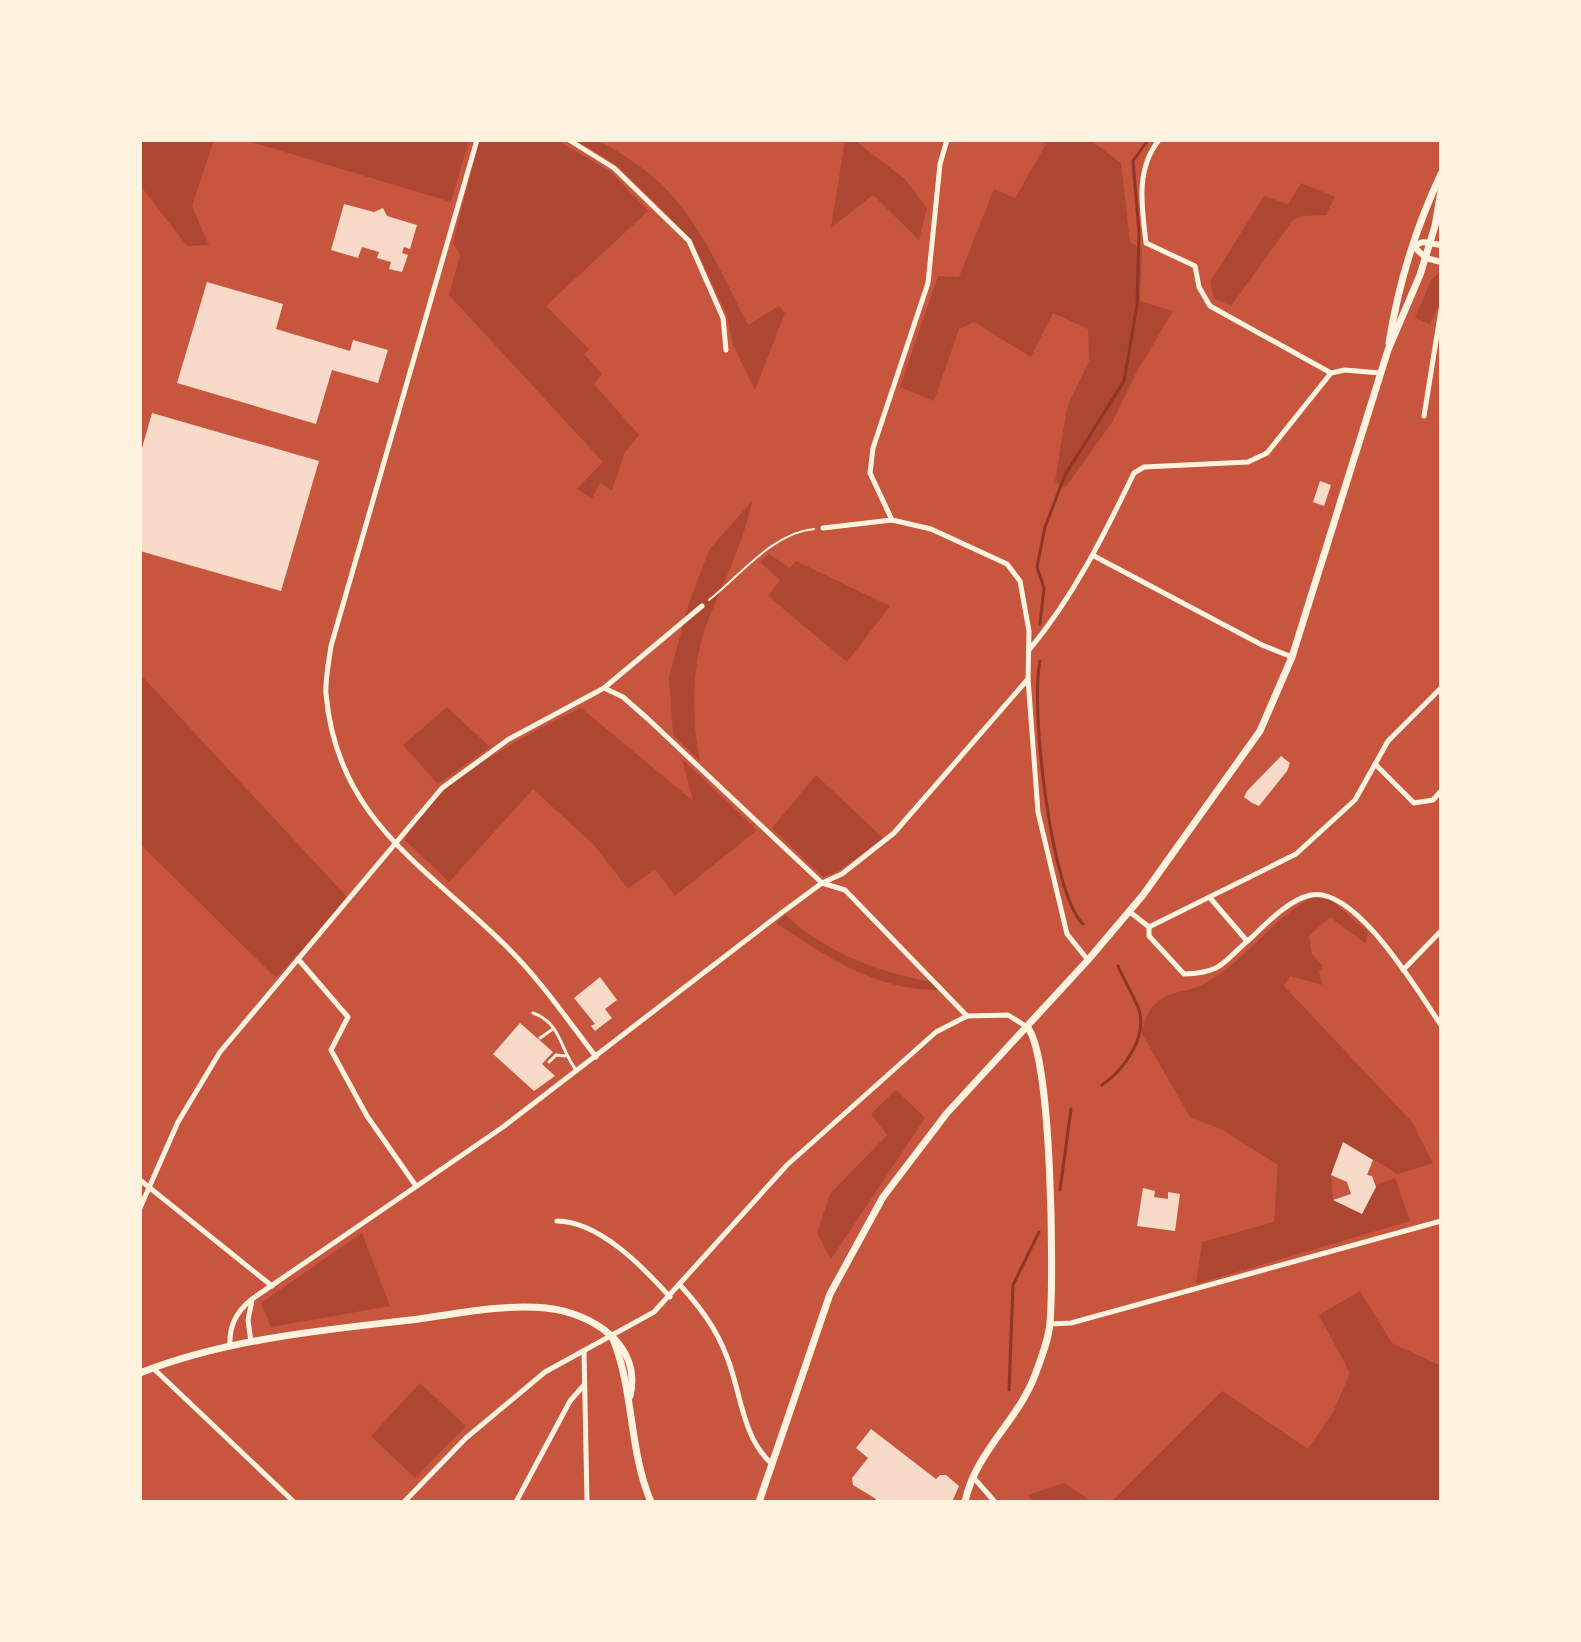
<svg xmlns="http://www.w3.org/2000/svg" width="1581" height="1642" font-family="Signika,sans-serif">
<rect width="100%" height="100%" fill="#c8553d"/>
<!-- green -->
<g fill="#ae4732">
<path d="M140,140H214L192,206L209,245L187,246L140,185Z"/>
<path d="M245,140H469L451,202Z"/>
<path d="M479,140H557L612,173L648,211L546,306L589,349L584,354L602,374L594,384L639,435L625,452L612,490L600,483L592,499L577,489L603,462L449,295L460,255L453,243Z"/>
<path d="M576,140C603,140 610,146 632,161C692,200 716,263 748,325L779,306L785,313L755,390L733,345L727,315L692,240L618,166Z"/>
<path d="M845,140H860L858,143L905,179L927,208L919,240L873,195L831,228Z"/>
<path d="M1041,140H1090L1121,163L1130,242L1142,249L1140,301L1173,311L1135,375L1113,421L1065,488L1055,482L1067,407L1089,361L1088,329L1053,313L1031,357L974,322L959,329L934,401L900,387L938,276L959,277L994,189L1015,198L1046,144Z"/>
<path d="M1301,183L1335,197L1326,215L1303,216L1293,220L1231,306L1214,298L1210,282L1264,196L1288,204Z"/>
<path d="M1441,271V299L1430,324L1415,318L1431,280Z"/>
<path d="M752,501C743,544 725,579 709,618C691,662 691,716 700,761L673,735L669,677L689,603L709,550Z"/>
<path d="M769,554L790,568L796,561L890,606L847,662L768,596L780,580L760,562Z"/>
<path d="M140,674L348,898L276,978L140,844Z"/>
<path d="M447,707L490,747L438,784L403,745Z"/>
<path d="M581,708L693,801L682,759L757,830L675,896L655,869L628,889L594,845L533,789L449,882L405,840C431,782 526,735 581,708Z"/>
<path d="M816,775L883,838L840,870L823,877L772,828Z"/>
<path d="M1313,897L1331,900L1368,932L1365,943L1330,917L1309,936L1312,954L1323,966L1319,972L1323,985L1290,976L1284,986L1412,1122L1433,1163L1398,1174L1343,1142L1331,1175L1333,1200L1362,1214L1376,1185L1395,1178L1410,1221L1196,1284L1202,1242L1274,1222L1278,1165L1223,1130L1190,1117L1141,1032C1145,1023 1148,1010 1155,1004C1171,989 1189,993 1206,983C1246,960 1272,919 1313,897Z"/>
<path d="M785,915C828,953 876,972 933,982L938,990C875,990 827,957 776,923Z"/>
<path d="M896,1090L925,1118L831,1259L817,1233L830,1194L887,1135L871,1114Z"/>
<path d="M362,1233L390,1306L271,1327L261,1303Z"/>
<path d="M1360,1291L1392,1343L1441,1366V1502H1111L1222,1391L1308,1449L1333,1412L1350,1373L1319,1315Z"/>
<path d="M420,1383L466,1426L415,1478L371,1436Z"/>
<path d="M1064,1483L1092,1502H1033L1028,1495Z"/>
</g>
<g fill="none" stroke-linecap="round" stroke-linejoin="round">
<!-- stream -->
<g stroke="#8f3625" stroke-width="3">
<path d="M1040,624L1044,588L1037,567L1045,527L1065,475L1124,381L1137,305L1139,232L1133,161L1148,140"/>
<path d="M1040,661C1030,706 1051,894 1083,924"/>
<path d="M1102,1085C1124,1070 1149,1036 1138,1007C1132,993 1124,980 1118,966"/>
<path d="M1060,1190L1071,1109"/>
<path d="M1009,1390L1013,1285L1039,1232"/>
</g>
</g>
<!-- building -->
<g fill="#f7dbc8">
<path d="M344,204L374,212L383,208L387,216L417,225L410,249L404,247L402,253L408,255L402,272L389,269L391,262L377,258L379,252L362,247L358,258L331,250Z"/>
<path d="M207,282L283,304L276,329L350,351L353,340L388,350L378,383L332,370L316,424L177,383Z"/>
<path d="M152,413L319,461L281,591L140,551V455Z"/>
<path d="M1320,481L1331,485L1324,506L1313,502Z"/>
<path d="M1281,756L1290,763L1287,771L1259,806L1252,803L1244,797L1247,791Z"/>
<path d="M600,977L617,1000L605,1009L612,1018L595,1031L591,1026L595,1024L574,998Z"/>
<path d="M520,1023L553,1052L542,1064L555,1076L534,1091L493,1054Z"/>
<path d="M1343,1142L1373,1160L1367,1175L1372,1176L1376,1187L1362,1214L1333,1200L1351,1194L1347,1182L1331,1175Z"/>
<path d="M1143,1188L1155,1191L1154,1197L1168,1199V1192L1180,1194L1175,1231L1137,1226Z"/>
<path d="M871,1429L936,1479L940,1475H946L959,1486L952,1502H874L876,1499L853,1485L852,1478L868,1458L856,1448Z"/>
</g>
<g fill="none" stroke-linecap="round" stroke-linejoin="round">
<!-- path -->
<path stroke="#fff3e0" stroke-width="2" d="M709,600C741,575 772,533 814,529"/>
<!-- service -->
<g stroke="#fff3e0" stroke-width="3">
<path d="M533,1013C562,1023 560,1051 577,1071"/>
<path d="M540,1038L553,1029"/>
<path d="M549,1062L556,1055L565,1056"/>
</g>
<!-- minor -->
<g stroke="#fff3e0" stroke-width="5">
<path d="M477,140L331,646C329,661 325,679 326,694C337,819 424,865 504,944C539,978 567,1019 596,1057"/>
<path d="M569,140L614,168L689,241L723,318L726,350"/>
<path d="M1159,140C1135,170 1142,207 1146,243L1195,266L1199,287L1210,306L1331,373"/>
<path d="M1424,416L1441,310"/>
<path d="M892,520L870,473L873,448L928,283L940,164L947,140"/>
<path d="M823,528L892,520L931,529L1007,564L1020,581L1029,631L1028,679L1038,812L1067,934L1088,960"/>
<path d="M1094,556L1262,645L1292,657"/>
<path d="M1029,650C1074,596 1104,535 1134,473L1144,467L1248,462L1267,453L1331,373L1345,370L1380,373"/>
<path d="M604,688L623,697L648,719L822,883L845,890L967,1016"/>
<path d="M1375,764L1414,803L1433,800L1441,791"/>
<path d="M1211,899L1247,941"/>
<path d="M1130,912L1149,927L1296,854L1355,800L1388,741L1441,688"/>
<path d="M1149,927V936L1184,974C1224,973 1223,961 1251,938C1267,923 1288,900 1311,895C1356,886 1418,992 1441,1025"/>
<path d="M298,959L348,1017L331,1050L367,1116L416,1186"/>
<path d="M1403,970L1441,931"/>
<path d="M140,1180L272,1286"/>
<path d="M140,1208L178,1122L220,1052L442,788L509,739L604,688L702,606"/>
<path d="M557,1221C599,1221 644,1268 670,1297"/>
<path d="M680,1285C700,1307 716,1328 727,1357C741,1392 742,1437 771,1463"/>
<path d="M1050,1324L1071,1323L1441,1221"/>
<path d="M251,1342L248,1320L252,1300"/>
<path d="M230,1346C229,1326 236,1312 252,1299L503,1127L780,914L822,883L842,874L894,833L1028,679"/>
<path d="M584,1351L587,1502"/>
<path d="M153,1368L294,1502"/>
<path d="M973,1477L995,1502"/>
<path d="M404,1502L466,1438L545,1372L654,1312L787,1165L936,1032L967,1016L1008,1015L1027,1027"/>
<path d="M516,1502L570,1401L584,1385"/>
</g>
<!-- tertiary -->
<path stroke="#fff3e0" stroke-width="6" d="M1441,245L1423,242L1413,246L1426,258L1441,262"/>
<!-- secondary -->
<g stroke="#fff3e0" stroke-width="7">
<path d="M1389,343C1398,286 1416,227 1441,174"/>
<path d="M613,1339C634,1391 629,1451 651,1502"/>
<path d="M140,1373C228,1338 326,1330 419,1319C461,1313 504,1304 546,1308C593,1313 642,1345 630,1396"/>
<path d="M759,1502L830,1294L883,1197L947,1113L1088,960L1143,895L1260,731L1292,657L1388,350L1420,275L1435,226L1441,191"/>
<path d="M965,1502C975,1452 1018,1421 1035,1375C1041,1359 1049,1339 1050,1322C1054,1277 1052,1053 1027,1027"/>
</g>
</g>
<!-- border -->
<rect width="1581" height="1642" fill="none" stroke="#fff3e0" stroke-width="284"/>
</svg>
